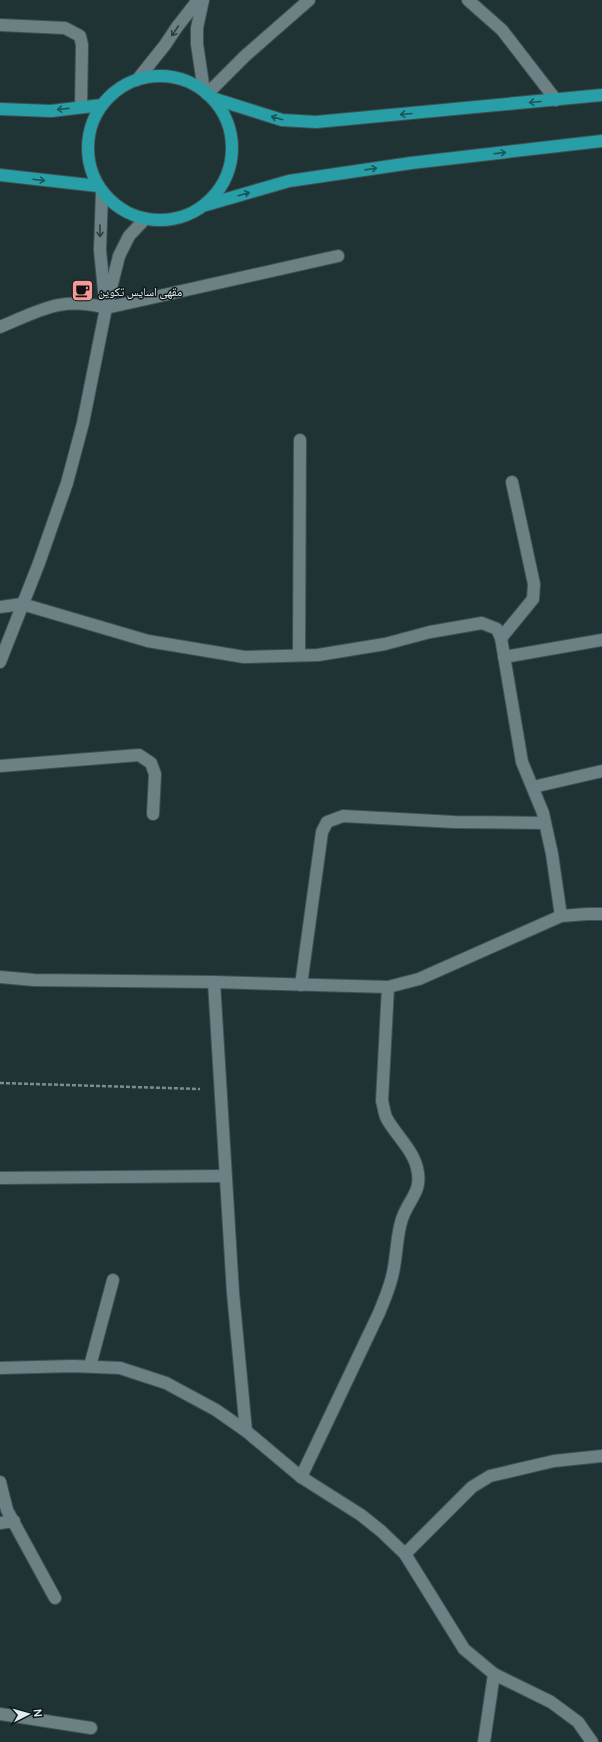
<svg xmlns="http://www.w3.org/2000/svg" width="602" height="1742" font-family="Manrope,'Noto Naskh Arabic',sans-serif">
<rect width="100%" height="100%" fill="#1f3335"/>
<g fill="none" stroke-linecap="round" stroke-linejoin="round">
<defs>
<g id="service">
<path d="M468,0L502,30L556,100"/>
<path d="M0,25L65,28L80,36L82,45L81,107"/>
<path d="M207,94L245,56L309,0"/>
<path d="M106,308L338,256"/>
<path d="M0,607L22,604"/>
<path d="M90,1366L113,1280"/>
<path d="M0,1482L7,1510L55,1598"/>
<path d="M0,1523L14,1521"/>
<path d="M0,1714L91,1728"/>
</g>
<g id="minor">
<path d="M102,192L100,250L105,301"/>
<path d="M0,327C41,310 61,296 106,308"/>
<path d="M22,604L148,641L244,657L318,655L385,644L430,632L482,623L497,629L501,638L522,762L543,813L552,854L561,916"/>
<path d="M501,638L533,599L534,584L512,482"/>
<path d="M299,655L300,440"/>
<path d="M504,657L602,640"/>
<path d="M0,662L39,563L67,483L83,423L106,308L119,256L129,236L145,219"/>
<path d="M0,766L139,755L151,763L155,774L153,814"/>
<path d="M533,787L602,771"/>
<path d="M0,977L34,980L214,982L388,987L419,979L561,916L587,914H602"/>
<path d="M214,982L233,1293L246,1431"/>
<path d="M301,985L322,832L327,822L343,816L454,822L545,823"/>
<path d="M0,1178L225,1176"/>
<path d="M0,1368L73,1366L120,1368L166,1383L216,1410L246,1431L301,1477L361,1515L381,1531L405,1554L464,1649L494,1674L551,1702L578,1722L592,1742"/>
<path d="M301,1477L379,1313C385,1298 392,1283 394,1267C397,1251 397,1233 402,1219C409,1198 423,1192 417,1168C413,1150 396,1135 387,1119C384,1114 384,1107 382,1101L388,987"/>
<path d="M405,1554L472,1487L490,1476L554,1461L602,1456"/>
<path d="M484,1742L494,1674"/>
</g>
<g id="tertiary">
<path d="M203,0L197,28V44L204,91"/>
<path d="M137,80L165,45L177,27L198,0"/>
</g>
<g id="trunk">
<circle cx="160" cy="148" r="72"/>
<path d="M212,98L282,120L316,122L602,95"/>
<path d="M0,109L51,111L102,105"/>
<path d="M0,175L98,186"/>
<path d="M206,205L289,181L411,163L602,141"/>
</g>
</defs>
<!-- service casing -->
<use href="#service" stroke="#3f5153" stroke-width="14"/>
<!-- minor casing -->
<use href="#minor" stroke="#3f5153" stroke-width="14"/>
<!-- tertiary casing -->
<use href="#tertiary" stroke="#3f5153" stroke-width="14"/>
<!-- trunk casing -->
<use href="#trunk" stroke="#3f5153" stroke-width="14"/>
<!-- path -->
<path stroke="#7d8d8e" stroke-width="2.5" stroke-dasharray="4 2" stroke-linecap="butt" d="M0,1083L200,1089"/>
<!-- service -->
<use href="#service" stroke="#6b8183" stroke-width="12"/>
<!-- minor -->
<use href="#minor" stroke="#6b8183" stroke-width="12"/>
<!-- tertiary -->
<use href="#tertiary" stroke="#6b8183" stroke-width="12"/>
<!-- trunk -->
<use href="#trunk" stroke="#289ea7" stroke-width="12"/>
</g>
<!-- one-way arrows -->
<defs><path id="oneway-shaft" d="M-6 0H5M1.5-3L5.5 0L1.5 3" fill="none" stroke-width="1.6" stroke-linecap="round" stroke-linejoin="round"/></defs>
<g stroke="#303d3f">
<use href="#oneway-shaft" transform="translate(175 31) rotate(124)"/>
<use href="#oneway-shaft" transform="translate(100 231) rotate(89)"/>
</g>
<g stroke="#1b5559">
<use href="#oneway-shaft" transform="translate(535 102) rotate(175)"/>
<use href="#oneway-shaft" transform="translate(63 109) rotate(174)"/>
<use href="#oneway-shaft" transform="translate(406 114) rotate(175)"/>
<use href="#oneway-shaft" transform="translate(277 118) rotate(-164)"/>
<use href="#oneway-shaft" transform="translate(500 153) rotate(-7)"/>
<use href="#oneway-shaft" transform="translate(371 169) rotate(-8)"/>
<use href="#oneway-shaft" transform="translate(39 180) rotate(7)"/>
<use href="#oneway-shaft" transform="translate(244 194) rotate(-16)"/>
</g>
<!-- icons -->
<defs>
<symbol id="cafe-square" viewBox="-11 -11 22 22"><rect x="-9" y="-9" width="18" height="18" rx="4" fill="#f59b97" stroke="#10191a"/><path d="M-5.5-4.5H6V0H3Q3 3.5 0 3.5H-2.5Q-5.5 3.5-5.5 0ZM3-3.2v2h1.7v-2ZM-6 4.5H4V6H-6Z" fill="#111"/></symbol>
</defs>
<g fill-rule="evenodd">
<use href="#cafe-square" x="70" y="278" width="25" height="25"/>
</g>
<g text-anchor="middle" dominant-baseline="central" stroke-width="3" stroke-linejoin="round" paint-order="stroke">
<!-- poi labels -->
<g font-size="12" fill="#dfebec" stroke="#10191a" text-anchor="start">
<text x="98" y="291">مقهى اسايس تكوين</text>
</g>
</g>
<!-- north arrow -->
<g transform="translate(28 1714) rotate(84)" stroke="#10191a" stroke-width="3" paint-order="stroke">
<path d="M0-3L7 15L0 10L-7 15Z" fill="#dfebec"/>
<text y="-6" font-size="11" font-weight="bold" text-anchor="middle" fill="#dfebec">N</text>
</g>
</svg>
